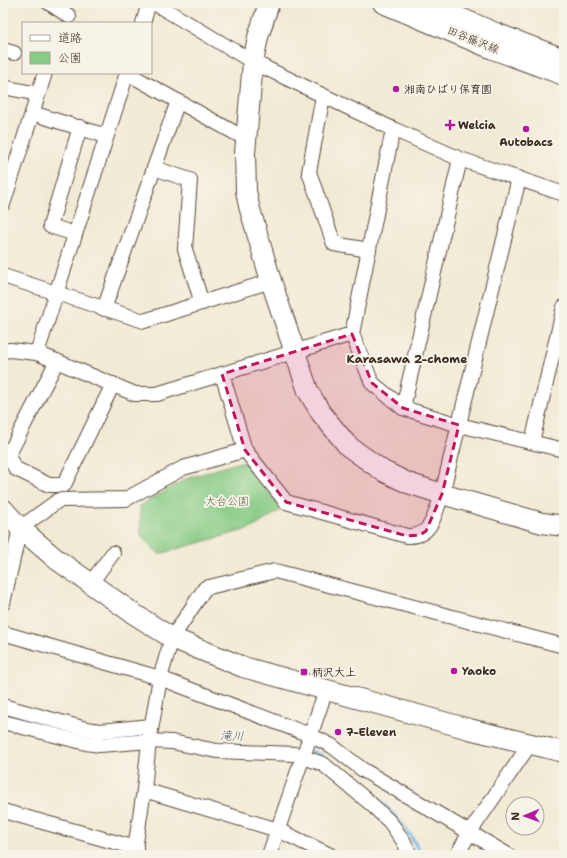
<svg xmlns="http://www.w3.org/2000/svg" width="567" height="858" font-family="'Shantell Sans','Klee One',sans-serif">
<rect width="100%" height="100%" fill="#f7f3e8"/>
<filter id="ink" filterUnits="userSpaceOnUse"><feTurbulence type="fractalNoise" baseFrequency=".025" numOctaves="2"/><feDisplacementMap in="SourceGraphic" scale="8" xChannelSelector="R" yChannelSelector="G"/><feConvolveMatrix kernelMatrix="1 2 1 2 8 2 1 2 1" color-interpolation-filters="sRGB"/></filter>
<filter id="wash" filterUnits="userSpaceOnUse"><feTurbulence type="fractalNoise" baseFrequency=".012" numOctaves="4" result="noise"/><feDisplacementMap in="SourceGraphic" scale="16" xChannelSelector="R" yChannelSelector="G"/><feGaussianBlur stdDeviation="0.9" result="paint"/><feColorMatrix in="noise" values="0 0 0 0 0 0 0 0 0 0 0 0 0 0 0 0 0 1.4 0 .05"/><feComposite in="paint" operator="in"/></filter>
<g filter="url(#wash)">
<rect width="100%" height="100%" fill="#f1ead4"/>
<!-- green -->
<path fill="#87cb84" stroke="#617a51" d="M240,462L247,464L282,509L252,528L159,554L141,536L140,506L186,479Z"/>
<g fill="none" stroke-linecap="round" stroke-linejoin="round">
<!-- stream -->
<g stroke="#6eb8e6" stroke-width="3.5">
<path d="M3,714L61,729"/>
<path d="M308,750L321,755L326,759"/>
<path d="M344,772C373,795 406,819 421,855"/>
</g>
</g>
</g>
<g filter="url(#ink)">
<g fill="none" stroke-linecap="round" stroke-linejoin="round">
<defs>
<g id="street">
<path d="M49,3L69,16"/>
<path d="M154,3L253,62L393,129L460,159L564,194"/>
<path d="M143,23L149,3"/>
<path d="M3,50L14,53"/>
<path d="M127,73L246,139"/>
<path d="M3,87L38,94"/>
<path d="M323,96L309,172L334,244L369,250"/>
<path d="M32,113L106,136"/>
<path d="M393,129L352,334L372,383L403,408L459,425L564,450"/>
<path d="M154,168L190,180L185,249L202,303"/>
<path d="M3,204L45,73"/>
<path d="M75,234L50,226L80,127"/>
<path d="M3,276L144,321L271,281"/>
<path d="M104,309L178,101"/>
<path d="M3,351L10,350L37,353L135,394H157L352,334"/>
<path d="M37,353L127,73"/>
<path d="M222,374L245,450L286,502L407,536C432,538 435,513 442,494L519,178"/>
<path d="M403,408L460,159"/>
<path d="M532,442L564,307"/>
<path d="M3,449L16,469L49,485H64L113,384"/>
<path d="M8,456L57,361"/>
<path d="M90,584L113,553"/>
<path d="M3,603L20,528L59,500L126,499L183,468L245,450"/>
<path d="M3,633L160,678L310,735L332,746L363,770L508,855"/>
<path d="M3,706L86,729L100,731L151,726"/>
<path d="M3,722L86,743L100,745L149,741L172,742L217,751L295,754L323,764L370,803L390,822L404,842L410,855"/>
<path d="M144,790L278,830L330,855"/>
<path d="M3,811L136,848"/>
<path d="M134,855L144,790L149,741L160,678L172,638L205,588L275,571L564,646"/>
<path d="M269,855L326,690"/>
<path d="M457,855L470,832L530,744"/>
</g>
<g id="secondary">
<path d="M269,3L258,37L253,62L245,153L246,191L249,206L271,281L308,391L321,413L348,446L383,471L408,483L442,494L542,523L564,526"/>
<path d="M383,3L493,49L564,75"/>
<path d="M425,3L498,34L564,59"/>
<path d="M3,509L20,528L56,559L134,614L172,638L243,667L469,729L564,752"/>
</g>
</defs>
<!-- street casing -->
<use href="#street" stroke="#564739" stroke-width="16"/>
<!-- secondary casing -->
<use href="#secondary" stroke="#564739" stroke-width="22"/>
<!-- street -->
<use href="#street" stroke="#fff" stroke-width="14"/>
<!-- secondary -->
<use href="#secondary" stroke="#fff" stroke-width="20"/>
</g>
</g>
<!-- marked area -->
<path fill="#c2185b" fill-opacity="0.2" stroke="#c2185b" stroke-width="3" stroke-dasharray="8 5" stroke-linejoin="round" d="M352,334L372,383L403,408L459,425L442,494L426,531L420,535L407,536L286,502L245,450L222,374Z"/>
<!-- markers -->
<g fill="#b5179e" stroke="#f7f3e8" stroke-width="1.5">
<circle cx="396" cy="89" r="4"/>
<path d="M448 119h4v4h4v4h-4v4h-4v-4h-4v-4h4z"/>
<circle cx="526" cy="129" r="4"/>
<circle cx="454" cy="671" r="4"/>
<rect x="300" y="668" width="8" height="8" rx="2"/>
<circle cx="338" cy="732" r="4"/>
</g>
<g text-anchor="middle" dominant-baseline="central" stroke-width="4" stroke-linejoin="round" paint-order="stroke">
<!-- street labels -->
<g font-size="11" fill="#3b2a1e" stroke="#f7f3e8">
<text transform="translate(473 40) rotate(22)">田谷藤沢線</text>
</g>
<!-- poi labels -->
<g font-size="11" font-weight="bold" fill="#3b2a1e" stroke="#f7f3e8" text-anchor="start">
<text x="404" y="89">湘南ひばり保育園</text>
<text x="458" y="125">Welcia</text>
<text x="526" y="142" text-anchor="middle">Autobacs</text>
<text x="462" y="671">Yaoko</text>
<text x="312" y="672">柄沢大上</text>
<text x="346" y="732">7-Eleven</text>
</g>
<!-- park labels -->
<g font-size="11" fill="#525a3d" stroke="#f7f3e8">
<text x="227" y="501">大台公園</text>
</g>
<!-- neighbourhood labels -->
<g font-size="12" font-weight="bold" fill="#3b2a1e" stroke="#f7f3e8">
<text x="407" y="359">Karasawa 2-chome</text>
</g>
<!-- water labels -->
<g font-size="12" font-style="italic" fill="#4a555a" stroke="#f7f3e8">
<text transform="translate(232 736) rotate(2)">滝川</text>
</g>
</g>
<!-- margin -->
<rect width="567" height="858" fill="none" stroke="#f7f3e8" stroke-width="16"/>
<!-- legend -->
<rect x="22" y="22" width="130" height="52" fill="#f7f3e8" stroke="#aca397"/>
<rect x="30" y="35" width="20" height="6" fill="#ffffff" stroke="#aca397"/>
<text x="58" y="42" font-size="12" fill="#3b2a1e">道路</text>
<rect x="30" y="52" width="20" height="12" fill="#87cb84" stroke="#aca397"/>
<text x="58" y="62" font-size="12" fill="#3b2a1e">公園</text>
<!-- north arrow -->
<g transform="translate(525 816) rotate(268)"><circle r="19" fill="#f7f3e8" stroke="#aca397"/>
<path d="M0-3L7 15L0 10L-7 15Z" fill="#b5179e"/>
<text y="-6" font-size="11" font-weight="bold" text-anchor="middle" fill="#3b2a1e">N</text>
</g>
</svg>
